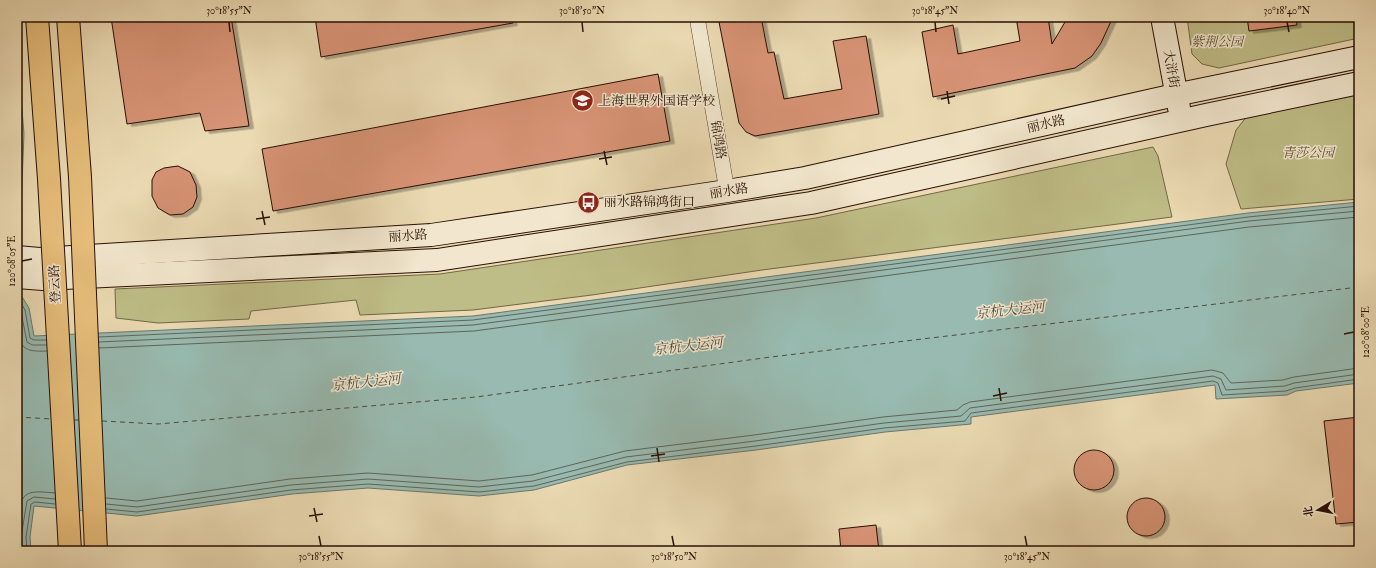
<svg xmlns="http://www.w3.org/2000/svg" width="1376" height="568" font-family="'IM FELL Double Pica','Noto Serif SC',serif">
<defs>
<filter id="shadow"><feDropShadow dx="4.5" dy="2.5" stdDeviation="0" flood-color="#0004"/></filter>
</defs>
<rect width="100%" height="100%" fill="#ebdab3"/>
<filter id="stains"><feTurbulence type="fractalNoise" baseFrequency=".005" numOctaves="4"/><feColorMatrix values="0 0 0 0 .2 0 0 0 0 .09 0 0 0 0 .02 0 0 0 .5 -.17"/></filter>
<radialGradient id="worn" r=".72"><stop offset=".6" stop-color="#630" stop-opacity="0"/><stop offset="1" stop-color="#630" stop-opacity=".3"/></radialGradient>
<!-- green -->
<g fill="#bfbd87" stroke="#736645">
<path d="M1187,17H1359V38L1219,68L1202,64L1192,54Z"/>
<path d="M1359,91V199L1241,209L1226,164L1236,130L1248,115Z"/>
<path d="M1153,147L1158,156L1172,217L762,270L592,295L473,310L360,315L356,300L251,311L249,319L158,323L116,318L115,289L440,274L816,218Z"/>
</g>
<!-- water -->
<g fill="#98bab0" stroke="#6b766b">
<path d="M17,48L24,134L20,231H17Z"/>
<path d="M1359,202V383L1296,391L1287,395L1216,399L1215,385L971,417V424L885,432L756,450L627,465L534,490L479,496L368,488L292,494L137,516L34,506L30,537L31,551H17V293L19,292L29,308L34,336L473,316L1248,213Z"/>
</g>
<g fill="none" stroke-linecap="round" stroke-linejoin="round">
<!-- shore -->
<g stroke="#60645a" stroke-width="1">
<path d="M17,99L20,134L17,210"/>
<path d="M17,296L25,310L30,338L34,340H46"/>
<path d="M17,306L21,312L27,342L32,345H46"/>
<path d="M17,328C20,349 25,352 47,351"/>
<path d="M99,337L473,320L1248,217L1359,206"/>
<path d="M99,342L473,325L1249,221L1359,211"/>
<path d="M99,348L474,331L1249,227L1359,217"/>
<path d="M106,498L137,501L290,479L368,473L479,481L532,475L625,451L754,435L883,417L957,410L963,405L970,402L1212,370L1223,373L1231,383L1283,380L1294,377L1359,368"/>
<path d="M106,504L137,507L291,485L368,479L479,487L533,481L626,457L755,441L884,423L961,416L970,408L1213,376L1221,379L1226,390L1285,386L1294,383L1359,374"/>
<path d="M106,509L137,512L291,490L368,484L479,492L534,486L627,462L756,446L884,428L965,421L971,413L1213,381L1218,383L1222,395L1286,391L1295,388L1359,379"/>
<path d="M17,522C21,491 25,490 55,493"/>
<path d="M22,551L21,537L27,501L34,497L55,499"/>
<path d="M27,551L26,537L31,504L35,502L55,504"/>
</g>
<!-- ferry -->
<g stroke="#4f4b40" stroke-width="1" stroke-dasharray="5 4" stroke-linecap="butt">
<path d="M17,417L52,419"/>
<path d="M74,420H80"/>
<path d="M102,421L158,424L476,397L771,357L1359,287"/>
</g>
</g>
<!-- building -->
<g fill="#d79375" stroke="#270f03" filter="url(#shadow)">
<path d="M111,17H231L249,126L205,131L200,113L127,124Z"/>
<path d="M315,17H512L513,23L321,57Z"/>
<path d="M718,17H761L768,53L774,52L784,99L842,89L833,41L866,36L879,114L755,136L746,132L739,123Z"/>
<path d="M1016,17H1048L1052,44L1068,17H1113L1101,43L1092,56L1075,68L933,97L922,32L953,25L958,54L1020,41Z"/>
<path d="M1247,17H1296L1297,25L1249,31Z"/>
<path d="M658,74L670,141L273,211L262,149Z"/>
<path d="M178,166L190,172L196,185L197,197L193,207L183,214L170,215L158,208L152,196V180L156,172L164,168Z"/>
<path d="M1359,417V522L1336,524L1324,421Z"/>
<circle cx="1094" cy="470" r="20"/>
<circle cx="1146" cy="517" r="19"/>
<path d="M876,525L879,551H841L839,529Z"/>
</g>
<g fill="none" stroke-linecap="round" stroke-linejoin="round">
<defs>
<path id="street" d="M697,17L727,191"/>
<g id="secondary">
<path d="M1162,17L1179,108"/>
<path d="M17,257L39,259L431,235L727,191L805,178L1175,95L1359,57"/>
<path d="M17,277L43,279L437,260L811,203L1206,115L1359,83"/>
</g>
</defs>
<!-- street casing -->
<use href="#street" stroke="#58422f" stroke-width="16"/>
<!-- secondary casing -->
<use href="#secondary" stroke="#270f03" stroke-width="24"/>
<!-- street -->
<use href="#street" stroke="#f2e7ce" stroke-width="15"/>
<!-- secondary -->
<use href="#secondary" stroke="#f2e7ce" stroke-width="22"/>
<defs>
<g id="primary-bridge">
<path d="M37,17L49,179L70,551"/>
<path d="M68,17L80,177L96,551"/>
</g>
</defs>
<!-- primary-bridge casing -->
<use href="#primary-bridge" stroke="#270f03" stroke-width="24" stroke-linecap="butt"/>
<!-- primary-bridge -->
<use href="#primary-bridge" stroke="#e6bd7a" stroke-width="22"/>
</g>
<!-- ticks -->
<path fill="none" stroke="#270f03" stroke-width="1.5" d="M229,22L230,32M582,22L583,32M935,22L936,32M1287,22L1289,32M947,91L949,104M941,99L955,96M604,151L607,165M599,159L612,157M262,211L265,225M256,219L270,217M22,261L32,259M1344,334L1354,332M999,388L1001,401M993,396L1007,393M657,448L659,462M651,456L665,454M314,508L317,522M309,516L323,514M319,536L321,546M672,536L674,546M1025,536L1027,546"/>
<!-- icons -->
<defs>
<symbol id="school-disc" viewBox="-11 -11 22 22"><circle r="9.5" fill="#8f2418" stroke="#f2e7ce"/><path d="M0-5L7-2L0 1L-7-2ZM-4 1L0 2.5L4 1V4Q0 6-4 4Z" fill="#fff"/></symbol>
<symbol id="bus-disc" viewBox="-11 -11 22 22"><circle r="9.5" fill="#8f2418" stroke="#f2e7ce"/><path d="M-5-6H5V4H4V6H2V4H-2V6H-4V4H-5ZM-3.5-4V0h7V-4ZM-3.5 1.2v1.5H-2V1.2ZM2 1.2v1.5H3.5V1.2Z" fill="#fff"/></symbol>
</defs>
<g fill-rule="evenodd">
<use href="#school-disc" x="570" y="88" width="25" height="25"/>
<use href="#bus-disc" x="576" y="190" width="25" height="25"/>
</g>
<g text-anchor="middle" dominant-baseline="central" stroke-width="3" stroke-linejoin="round" paint-order="stroke">
<!-- park labels -->
<g font-size="13" font-style="italic" fill="#5c4c31" stroke="#f2e7ce">
<text x="1217" y="42">紫荆公园</text>
<text x="1308" y="153">青莎公园</text>
</g>
<!-- street labels -->
<g font-size="13" fill="#270f03" stroke="#f2e7ce">
<text transform="translate(1171 69) rotate(80)">大浒街</text>
<text transform="translate(1046 124) rotate(-13)">丽水路</text>
<text transform="translate(718 140) rotate(80)">锦鸿路</text>
<text transform="translate(729 191) rotate(-9)">丽水路</text>
<text transform="translate(408 236) rotate(-4)">丽水路</text>
<text transform="translate(55 284) rotate(-93)">登云路</text>
</g>
<!-- poi labels -->
<g font-size="13" fill="#270f03" stroke="#f2e7ce" text-anchor="start">
<text x="598" y="101">上海世界外国语学校</text>
<text x="604" y="202">丽水路锦鸿街口</text>
</g>
<!-- water labels -->
<g font-size="14" font-style="italic" fill="#4f4b40" stroke="#f2e7ce">
<text transform="translate(1010 310) rotate(-6)">京杭大运河</text>
<text transform="translate(688 346) rotate(-6)">京杭大运河</text>
<text transform="translate(366 382) rotate(-6)">京杭大运河</text>
</g>
</g>
<!-- margin -->
<rect width="1376" height="568" fill="none" stroke="#ebdab3" stroke-width="44"/>
<!-- north arrow -->
<g transform="translate(1318 510) rotate(260)" stroke="#f2e7ce" stroke-width="3" paint-order="stroke">
<path d="M0-3L7 15L0 10L-7 15Z" fill="#270f03"/>
<text y="-6" font-size="11" font-weight="bold" text-anchor="middle" fill="#270f03">北</text>
</g>
<rect x="22" y="22" width="1332" height="524" fill="none" stroke="#270f03" stroke-width="1.5"/>
<g font-size="10" text-anchor="middle" fill="#270f03">
<text x="229" y="14">30°18'55"N</text>
<text x="582" y="14">30°18'50"N</text>
<text x="935" y="14">30°18'45"N</text>
<text x="1287" y="14">30°18'40"N</text>
<text transform="translate(11 261) rotate(-90)" y="4">120°08'05"E</text>
<text transform="translate(1365 332) rotate(-90)" y="4">120°08'00"E</text>
<text x="321" y="560">30°18'55"N</text>
<text x="674" y="560">30°18'50"N</text>
<text x="1027" y="560">30°18'45"N</text>
</g>
<rect width="100%" height="100%" filter="url(#stains)"/>
<rect width="100%" height="100%" fill="url(#worn)"/>
</svg>
